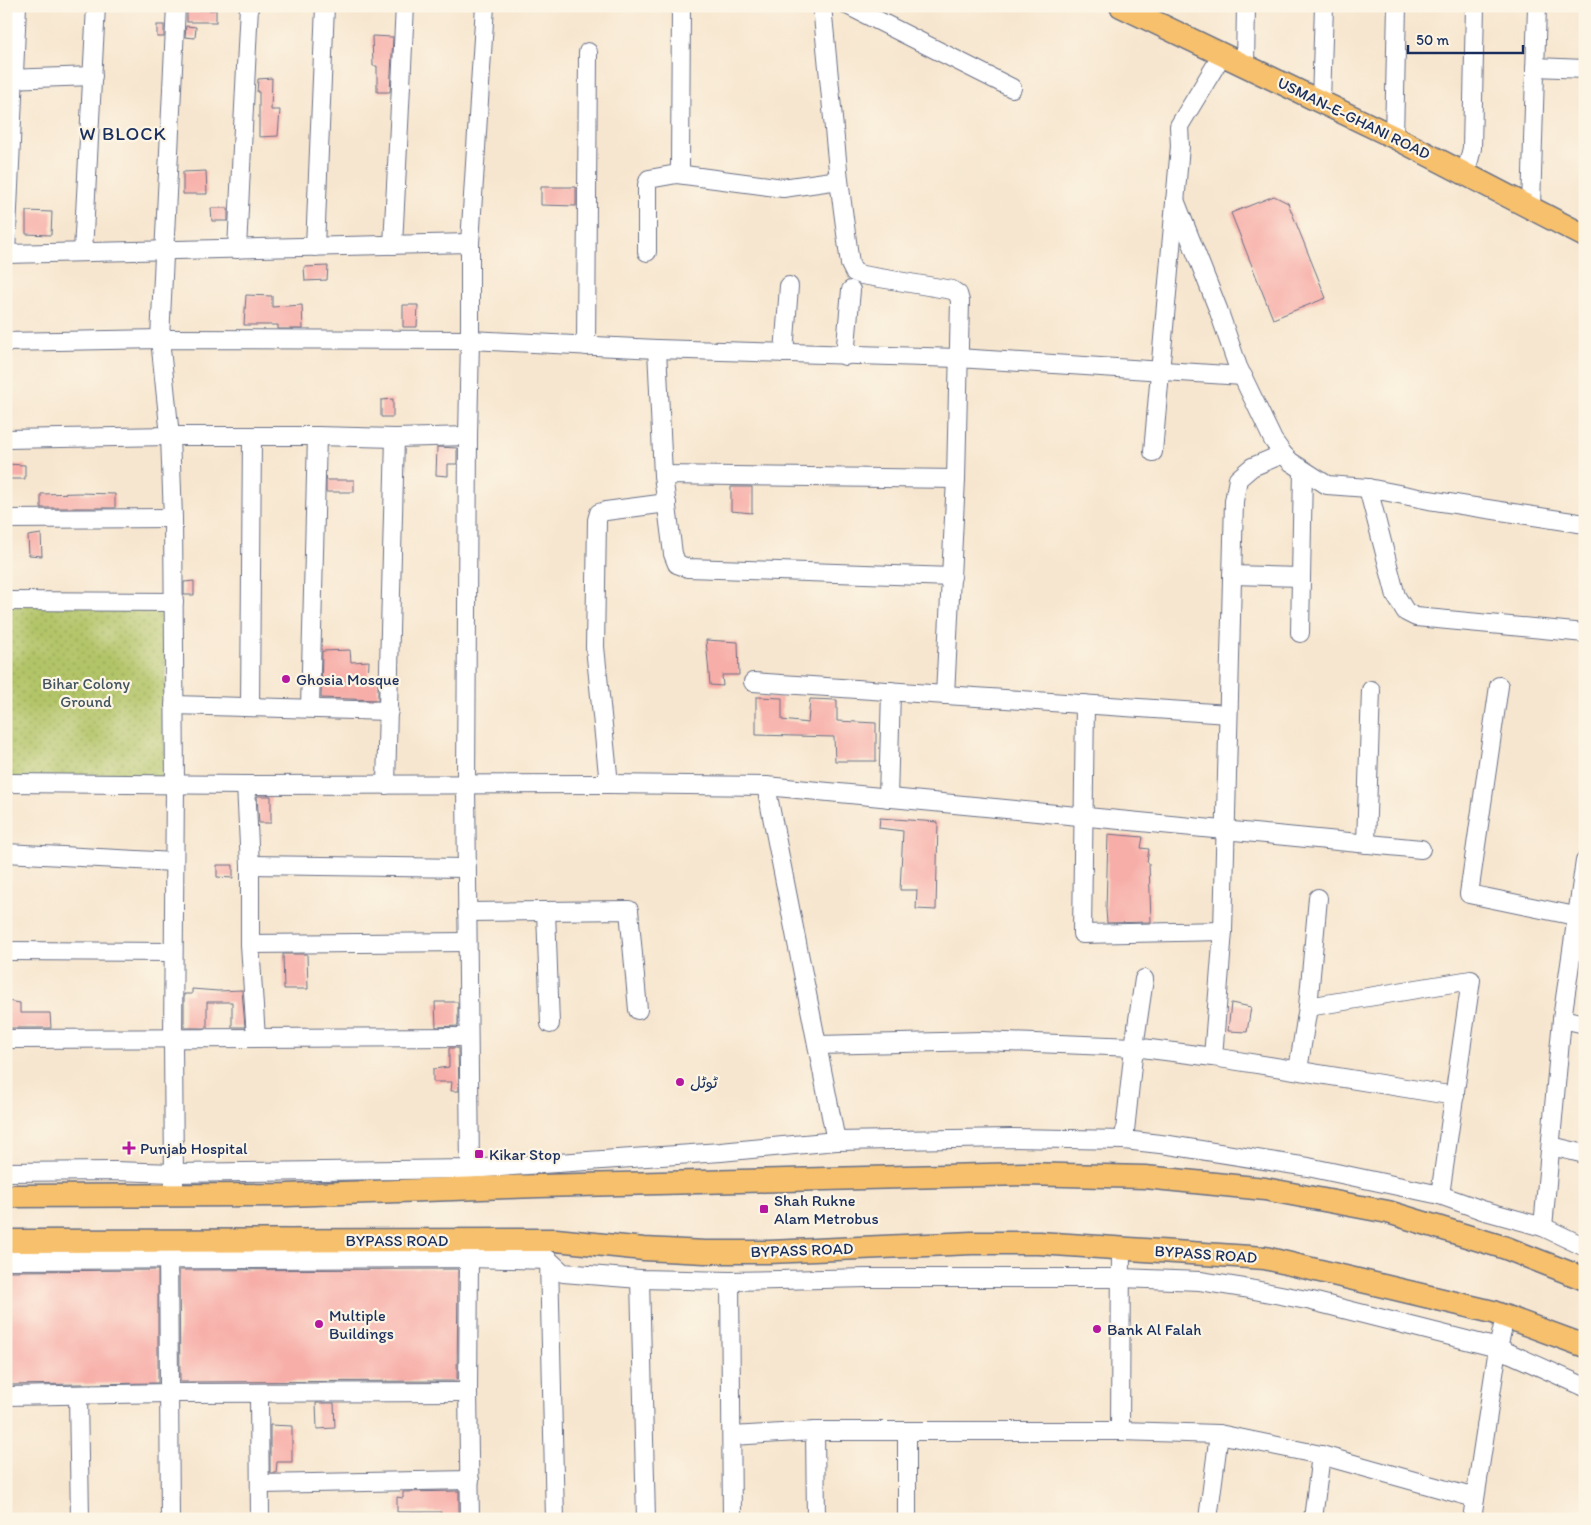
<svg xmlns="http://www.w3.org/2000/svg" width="1591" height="1525" font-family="Itim,'Playpen Sans Arabic',sans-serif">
<defs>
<pattern id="park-dots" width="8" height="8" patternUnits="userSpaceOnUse" patternTransform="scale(1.25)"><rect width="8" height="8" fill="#b2c467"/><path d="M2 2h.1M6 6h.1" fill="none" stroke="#90a058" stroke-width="1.8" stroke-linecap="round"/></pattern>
</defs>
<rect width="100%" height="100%" fill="#fcf5e5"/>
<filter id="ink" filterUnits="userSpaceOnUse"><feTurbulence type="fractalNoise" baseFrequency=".02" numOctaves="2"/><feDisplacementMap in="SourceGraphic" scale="10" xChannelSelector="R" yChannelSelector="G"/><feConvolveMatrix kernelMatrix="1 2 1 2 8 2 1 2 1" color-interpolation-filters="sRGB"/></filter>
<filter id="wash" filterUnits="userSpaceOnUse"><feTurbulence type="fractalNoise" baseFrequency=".0096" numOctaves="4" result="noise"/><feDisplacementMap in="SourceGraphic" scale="20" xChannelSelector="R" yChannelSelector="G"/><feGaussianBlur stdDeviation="1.12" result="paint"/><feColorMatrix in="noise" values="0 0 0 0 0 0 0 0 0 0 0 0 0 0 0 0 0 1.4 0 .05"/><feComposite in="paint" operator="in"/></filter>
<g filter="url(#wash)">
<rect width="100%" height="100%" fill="#f7e6cf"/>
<!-- park -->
<path fill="url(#park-dots)" stroke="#667a62" d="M6,602H166L165,782H6Z"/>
<g id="blocks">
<!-- building -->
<g fill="#f7ada8">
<rect x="187" y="10" width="29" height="12"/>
<rect x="157" y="25" width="7" height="12"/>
<path d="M186,26L196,27L195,38L185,37Z"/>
<path d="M372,36L393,37L390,92H377V66H373Z"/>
<path d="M272,78L271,110H280L278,136L259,137V92H257L258,79Z"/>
<path d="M206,171L207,194H183V172Z"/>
<path d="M541,187H576V206L541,205Z"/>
<path d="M1274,196L1288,203L1326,298L1273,319L1231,213Z"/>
<path d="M211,208H228V221H212Z"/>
<path d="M26,211L52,212L51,235L26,234Z"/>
<path d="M328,266L327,280L305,281L304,267Z"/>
<path d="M246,295L272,296V307L302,305L303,329H278V325H244Z"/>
<path d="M403,305H418L417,327H403Z"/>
<path d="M393,399V417H381V400Z"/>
<path d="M437,447L457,448V464H448V476L436,475Z"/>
<path d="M6,464L25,465V479H6Z"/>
<rect x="326" y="480" width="28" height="12"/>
<path d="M731,487H752V513L731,511Z"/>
<path d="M79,493L115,494V508H41V494Z"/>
<path d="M41,534L42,556L29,555L28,536Z"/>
<path d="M194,581V595H184V582Z"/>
<path d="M706,640L738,642L739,675H722L723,686L710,685Z"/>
<path d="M350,650L351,662L369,661L368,681H378V700L321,698L322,651Z"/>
<path d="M756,697L782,698V720L808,723L810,699L837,700V721L876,723V761H835L834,737L756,735Z"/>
<path d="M257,796H271V823H259Z"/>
<path d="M880,818L938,822L936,910L916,909L917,890H900L903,831L879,828Z"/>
<path d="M1108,834L1143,837L1141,848L1149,849L1147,862L1149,863L1151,922L1107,923L1106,910Z"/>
<path d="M217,865H233V878L217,877Z"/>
<path d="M283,954H307L308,989H284Z"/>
<path d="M192,989L218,991L242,990L245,1027H232V1002H207V1028H184V994H192Z"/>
<path d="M6,1001L20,1003V1013H50L51,1028H6Z"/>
<path d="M435,1002H458V1026L436,1027Z"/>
<path d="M1231,1003L1251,1007L1247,1032L1228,1031Z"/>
<path d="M449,1048H458L459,1091H451L452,1082H433V1069L449,1067Z"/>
<path d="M458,1269L457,1381L180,1382L179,1270Z"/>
<path d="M158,1270V1383L6,1385V1271Z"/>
<path d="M316,1403H334L335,1428L317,1429Z"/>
<path d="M270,1425L292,1426V1462H277L276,1473H270Z"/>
<path d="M459,1491V1519H440L441,1512H397V1497L403,1498V1492Z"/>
</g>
</g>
</g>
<g filter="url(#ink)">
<use href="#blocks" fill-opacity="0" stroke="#686f86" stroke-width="1"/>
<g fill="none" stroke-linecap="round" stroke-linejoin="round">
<defs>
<g id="minor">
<path d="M822,6L839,180L850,264L854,272L862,275L952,290L958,294L960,301L956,479L945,695"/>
<path d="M849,6L1012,88"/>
<path d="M1245,65L1246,6"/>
<path d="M1535,67L1585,69"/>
<path d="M6,79L93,76"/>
<path d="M1321,102L1324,6"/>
<path d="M1394,137L1397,6"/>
<path d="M1466,173L1472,148L1475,6"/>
<path d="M677,174L783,188L839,180"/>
<path d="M1175,200L1218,309L1238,367L1273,440L1283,454L1291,462L1327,485L1368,488L1429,500L1585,524"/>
<path d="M1531,207L1537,6"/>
<path d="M393,245L405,6"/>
<path d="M315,247L325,6"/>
<path d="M237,249L249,6"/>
<path d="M83,252L96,6"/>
<path d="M647,252V185L649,179L677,174L680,167L681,6"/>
<path d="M6,254L470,243"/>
<path d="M6,254L17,6"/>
<path d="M6,342L160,339L470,340L657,349L958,358L1243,376"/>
<path d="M586,346L588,52"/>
<path d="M657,349L663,475L673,554L677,564L688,568L952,577"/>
<path d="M784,353L789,286"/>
<path d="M845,356L851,290"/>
<path d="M6,439L170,436H317L395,438L468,436"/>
<path d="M1153,452L1180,146L1179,126L1222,55"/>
<path d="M663,475L956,479"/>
<path d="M1368,488L1396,596L1406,612L1416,617L1585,633"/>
<path d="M6,519L173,518"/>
<path d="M1232,575L1301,577"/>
<path d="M6,601L174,602"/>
<path d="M1300,633L1303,470"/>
<path d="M753,682L1228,714"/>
<path d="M1499,686L1469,894L1585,918"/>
<path d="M1085,704L1082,934L1223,931"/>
<path d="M174,705L389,711"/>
<path d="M250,707L252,436"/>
<path d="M310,708L317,436"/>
<path d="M6,783L246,785L609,784L766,786L1421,849"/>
<path d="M609,784L595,647L597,520L599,513L606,511L667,503"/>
<path d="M246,785L250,865V944L256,1038"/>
<path d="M386,785L395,438"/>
<path d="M766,786L836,1141"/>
<path d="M888,798L891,691"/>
<path d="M1366,844L1371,690"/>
<path d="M6,853L174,862"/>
<path d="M250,865L466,868"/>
<path d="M546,911L550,1024"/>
<path d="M467,912L629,910L638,1010"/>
<path d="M250,944L467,942"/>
<path d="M6,951L173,952"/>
<path d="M1308,1007L1471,980L1440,1195"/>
<path d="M1562,1019L1585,1024"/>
<path d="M6,1039L468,1037"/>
<path d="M818,1045L982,1041L1134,1047L1213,1057L1455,1096"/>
<path d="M1213,1057L1223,931L1234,501L1238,479L1252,467L1283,454"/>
<path d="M1298,1070L1308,1007L1318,898"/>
<path d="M1124,1140L1134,1047L1144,979"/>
<path d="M1551,1146L1585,1154"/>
<path d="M470,1169L466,785L468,436L470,340V243L485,6"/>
<path d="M6,1172L114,1171L174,1173L470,1169L721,1152L836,1141L1012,1138L1124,1140L1169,1145L1308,1167L1440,1195L1482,1210L1543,1227L1585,1247"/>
<path d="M174,1185L173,1039L175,784L173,518L170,436L160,339L176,6"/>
<path d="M1543,1227L1562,1019L1585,861"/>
<path d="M168,1249L170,1519"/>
<path d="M469,1258L468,1392L470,1519"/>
<path d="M6,1260L469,1258L549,1260L563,1273L640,1279L730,1281L868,1278H1121L1200,1281L1244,1288L1312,1301L1498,1348L1585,1387"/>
<path d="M549,1260L555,1519"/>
<path d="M640,1279L646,1519"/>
<path d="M730,1281L732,1519"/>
<path d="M259,1394L260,1519"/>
<path d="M78,1395L80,1519"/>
<path d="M6,1396L169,1393L468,1392"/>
<path d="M815,1431L816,1519"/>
<path d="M1120,1431L1121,1248"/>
<path d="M907,1432V1519"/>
<path d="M732,1436L815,1431H1120L1219,1434L1321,1455L1475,1498"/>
<path d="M260,1484L470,1480"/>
<path d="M1208,1519L1219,1434"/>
<path d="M1313,1519L1321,1455"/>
<path d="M1472,1519L1498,1348L1505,1317"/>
</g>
<g id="major">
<path d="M1121,6L1394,137L1585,236"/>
<path d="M6,1196L287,1195L539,1186L1024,1174L1145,1177L1265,1189L1388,1212L1506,1248L1585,1279"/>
<path d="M6,1241L556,1240L644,1249L705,1252H769L972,1243H1039L1265,1258L1493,1312L1585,1346"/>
</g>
</defs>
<!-- minor casing -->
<use href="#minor" stroke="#686f86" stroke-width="20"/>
<!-- major casing -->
<use href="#major" stroke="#686f86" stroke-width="25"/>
<!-- minor -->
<use href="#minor" stroke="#fff" stroke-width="18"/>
<!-- major -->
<use href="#major" stroke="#f7c06c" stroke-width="22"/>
</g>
</g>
<!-- markers -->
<g fill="#b5179e" stroke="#fcf5e5" stroke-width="2">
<circle cx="286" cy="679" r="5"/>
<circle cx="680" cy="1082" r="5"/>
<path d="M126.5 1140.5h5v5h5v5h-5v5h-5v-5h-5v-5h5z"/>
<rect x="474" y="1149" width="10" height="10" rx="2.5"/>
<rect x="759" y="1204" width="10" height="10" rx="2.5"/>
<circle cx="319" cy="1324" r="5"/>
<circle cx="1097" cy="1329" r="5"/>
</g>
<g text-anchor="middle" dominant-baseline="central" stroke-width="4.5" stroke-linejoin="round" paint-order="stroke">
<!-- street labels -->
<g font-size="16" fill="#1b2f5e" stroke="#fcf5e5">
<text transform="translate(1354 118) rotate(26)">USMAN-E-GHANI ROAD</text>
<text x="397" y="1240">BYPASS ROAD</text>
<text transform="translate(802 1250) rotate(-2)">BYPASS ROAD</text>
<text transform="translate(1206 1254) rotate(4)">BYPASS ROAD</text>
</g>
<!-- poi labels -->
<g font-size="16" fill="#1b2f5e" stroke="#fcf5e5" text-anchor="start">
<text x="296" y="679">Ghosia Mosque</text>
<text x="690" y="1082">ٹوٹل</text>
<text x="140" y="1148">Punjab Hospital</text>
<text x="489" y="1154">Kikar Stop</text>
<text x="774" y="1200">Shah Rukne<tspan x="774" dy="18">Alam Metrobus</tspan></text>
<text x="329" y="1315">Multiple<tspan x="329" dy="18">Buildings</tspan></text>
<text x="1107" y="1329">Bank Al Falah</text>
</g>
<!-- park labels -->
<g font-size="16" fill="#415460" stroke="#fcf5e5">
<text x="86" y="683">Bihar Colony<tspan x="86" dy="18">Ground</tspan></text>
</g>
<!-- quarter labels -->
<g font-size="19" letter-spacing="1" fill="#1b2f5e" stroke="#fcf5e5">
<text x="123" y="133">W BLOCK</text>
</g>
</g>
<!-- margin -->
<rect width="1591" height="1525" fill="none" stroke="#fcf5e5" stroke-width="25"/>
<!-- scale -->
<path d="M1408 45v8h115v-8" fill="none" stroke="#1b2f5e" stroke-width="2.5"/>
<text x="1416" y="45" font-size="15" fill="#1b2f5e" stroke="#fcf5e5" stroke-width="4" paint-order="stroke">50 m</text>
</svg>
